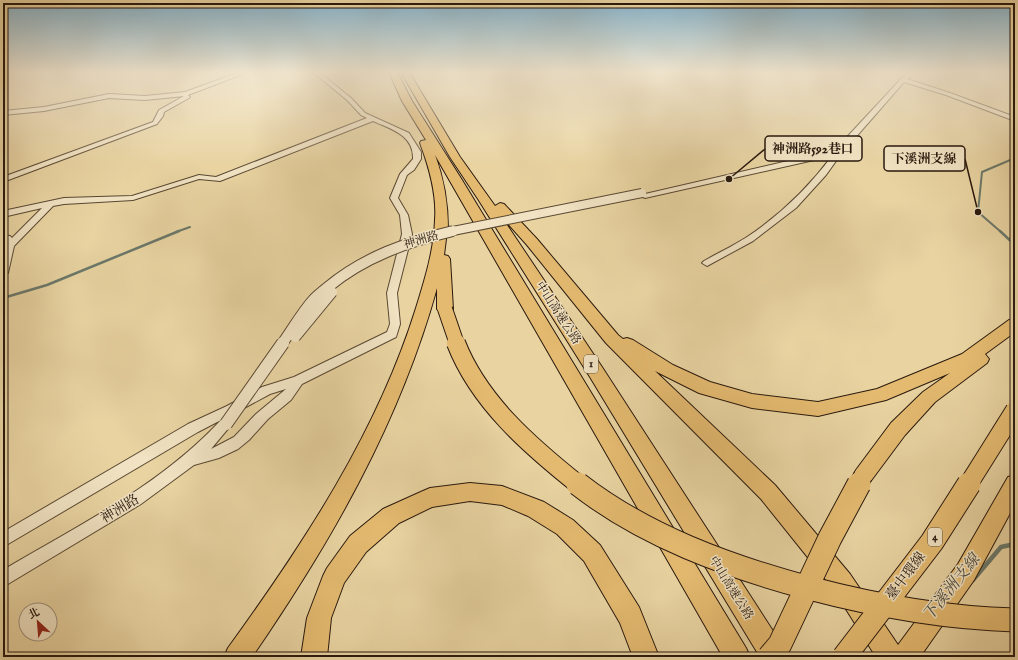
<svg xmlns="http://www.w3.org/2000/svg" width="1018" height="660" font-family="'IM FELL English','Noto Serif TC',serif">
<rect width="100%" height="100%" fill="#e8d3a1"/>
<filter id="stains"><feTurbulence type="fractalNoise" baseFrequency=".005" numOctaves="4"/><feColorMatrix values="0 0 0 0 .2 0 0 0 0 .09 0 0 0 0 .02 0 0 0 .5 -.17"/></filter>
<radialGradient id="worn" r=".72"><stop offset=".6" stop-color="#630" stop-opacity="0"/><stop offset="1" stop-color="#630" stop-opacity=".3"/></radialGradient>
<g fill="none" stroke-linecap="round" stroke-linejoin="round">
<!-- stream-far2 -->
<g stroke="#6b786a" stroke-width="2">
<path d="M176,232L190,227"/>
<path d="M1001,232L978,212L982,172L1015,158"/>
</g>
<!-- stream-far1 -->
<g stroke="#6b786a" stroke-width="2.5">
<path d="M1000,231L1015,245"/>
<path d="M3,298L47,285L179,231"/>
</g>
<!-- stream -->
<path stroke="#6b786a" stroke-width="4.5" d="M973,580L1001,547L1015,544"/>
<defs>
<g id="minor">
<path d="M240,72H248L188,95L190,97L189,98L164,112L163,116L157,124L3,182V177L153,122L159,110L184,96L145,100L109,98L44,111L3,115V111L44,107L109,94L145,96L185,92Z"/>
<path d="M313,72H319L351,98L365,113L409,133L421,152V159L414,170L407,175L398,198L408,215L412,234L397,293L400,324L396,337L302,384L291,400L268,419L249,440L238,449L219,458L194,465L141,504L3,587V570C79,525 160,486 221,420L198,432L3,547V532L188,424L227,406L262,387L294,377L387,332L390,324L387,293L402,234L400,215L390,198L400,174L413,159C414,135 391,129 373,121L220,181L199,179L133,200L64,204L53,206L14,246L8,273L3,276V255L5,245L3,241V235L10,236L12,238L42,208L3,217V211L64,198L132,196L199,175L216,177L367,118L361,115L347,100ZM286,389L256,414L234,437L211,449L232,424L231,420L226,419L222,420L270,394Z"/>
<path d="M910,72H917L907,79L950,93L1015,117V121L946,95L904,82L841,154L826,175L796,208L753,241L707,266L702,263L704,261C718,253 733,246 747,237C780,215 808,188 832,156L645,198L641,196L645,194L835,150L901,79Z"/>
</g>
<g id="highway">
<path d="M389,72H397L412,101L462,180L746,648L750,657H723L435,155C444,179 448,203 448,229L447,231L444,255L448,256L450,259L453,309L450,313L445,314L440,313L437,309V288C399,424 331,542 252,657H224L228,648C304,543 377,433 416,308C425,279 434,250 435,220C437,194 429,167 420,143L421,141L426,140L402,101Z"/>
<path d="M401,72H409L460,157L495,206L500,203L504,204L537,239L618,335L623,339L627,338L633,340L673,365L710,382L752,394L818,402L877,389L962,354L1009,320L1015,319V332L985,354L989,359L987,363L935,402L905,435L870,482L863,485L856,482L853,476L856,470L891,423L923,392L950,373L886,400L818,416L752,408L699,393L655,371L775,485L850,574L898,645L958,564L1008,477L1015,475V504L974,580L920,657H876L834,590L761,499L606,343L527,245L501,216L602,367L784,648L788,657H760L590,377L478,199L450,157Z"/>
<path d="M470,483L502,486L544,502L573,520L600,545L639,607L659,657H633L620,623L584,561L557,534L528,516L502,505L470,501L432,507L399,523L366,552L344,583L331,618L327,657H301L307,618L323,576L327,568L350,536L383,509L423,491L430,488Z"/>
</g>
</defs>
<!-- minor casing -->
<use href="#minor" stroke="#594833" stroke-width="2"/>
<!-- highway casing -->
<use href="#highway" stroke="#29190e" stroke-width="2"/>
<!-- minor -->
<use href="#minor" fill="#f0e2c2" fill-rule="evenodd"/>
<!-- highway -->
<use href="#highway" fill="#e4ba70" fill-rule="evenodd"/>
<defs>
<path id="minor-bridge-far2" d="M448,232L642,193"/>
<g id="minor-bridge-far1">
<path d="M295,337L332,292"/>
<path d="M282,344C292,330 302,312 314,299C318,295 323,291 328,287C364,257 407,242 453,231"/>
</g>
<path id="minor-bridge" d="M226,424L283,343"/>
<path id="highway-bridge-far2" d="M445,309L457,344"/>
<g id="highway-bridge-far1">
<path d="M456,343C479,402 530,446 579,485"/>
<path d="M858,485L863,476"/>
<path d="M968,485L1015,410"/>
</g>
<g id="highway-bridge">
<path d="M578,484C645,536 727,566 809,588C877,606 944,618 1015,620"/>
<path d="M769,657L780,644L830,538L859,484"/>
<path d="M844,657L932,542L969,484"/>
</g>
</defs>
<!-- minor-bridge-far2 casing -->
<use href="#minor-bridge-far2" stroke="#594833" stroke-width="10" stroke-linecap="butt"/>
<!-- minor-bridge-far1 casing -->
<use href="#minor-bridge-far1" stroke="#594833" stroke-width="12" stroke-linecap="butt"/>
<!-- minor-bridge casing -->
<use href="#minor-bridge" stroke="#594833" stroke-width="14" stroke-linecap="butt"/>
<!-- highway-bridge-far2 casing -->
<use href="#highway-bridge-far2" stroke="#29190e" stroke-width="16" stroke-linecap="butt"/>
<!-- highway-bridge-far1 casing -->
<use href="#highway-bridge-far1" stroke="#29190e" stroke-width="20" stroke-linecap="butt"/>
<!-- highway-bridge casing -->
<use href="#highway-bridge" stroke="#29190e" stroke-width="25" stroke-linecap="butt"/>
<!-- minor-bridge-far2 -->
<use href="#minor-bridge-far2" stroke="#f0e2c2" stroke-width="8"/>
<!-- minor-bridge-far1 -->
<use href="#minor-bridge-far1" stroke="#f0e2c2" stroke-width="10"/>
<!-- minor-bridge -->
<use href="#minor-bridge" stroke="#f0e2c2" stroke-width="12"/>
<!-- highway-bridge-far2 -->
<use href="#highway-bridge-far2" stroke="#e4ba70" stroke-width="14"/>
<!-- highway-bridge-far1 -->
<use href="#highway-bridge-far1" stroke="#e4ba70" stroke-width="18"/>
<!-- highway-bridge -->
<use href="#highway-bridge" stroke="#e4ba70" stroke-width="23"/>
</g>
<!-- sky -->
<linearGradient id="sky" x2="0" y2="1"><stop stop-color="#87b5ce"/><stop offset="0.44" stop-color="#f5ebd5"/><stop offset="1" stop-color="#f5ebd5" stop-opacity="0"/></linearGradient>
<rect width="1018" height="164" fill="url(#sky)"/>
<g text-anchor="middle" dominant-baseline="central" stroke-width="3" stroke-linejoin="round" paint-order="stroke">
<!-- shield labels -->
<g fill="#f0e2c2" stroke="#655544" stroke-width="1">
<rect x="584" y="355" width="14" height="18" rx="3"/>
<rect x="928" y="528" width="14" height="18" rx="3"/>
</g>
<g font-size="11" font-weight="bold" fill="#29190e">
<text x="591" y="364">1</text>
<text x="935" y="537">4</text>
</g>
<!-- street labels -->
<g font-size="12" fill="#29190e" stroke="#f0e2c2">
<text transform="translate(421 240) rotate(-16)">神洲路</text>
<text transform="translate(558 313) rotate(57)">中山高速公路</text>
<text transform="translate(731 588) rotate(58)">中山高速公路</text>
</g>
<!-- near-street labels -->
<g font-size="14" fill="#29190e" stroke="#f0e2c2">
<text transform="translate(120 509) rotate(-31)">神洲路</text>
<text transform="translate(906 576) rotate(-53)">臺中環線</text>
</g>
<!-- near-water labels -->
<g font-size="16" font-style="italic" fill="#4a483c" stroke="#f0e2c2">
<text transform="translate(952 588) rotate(-51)">下溪洲支線</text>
</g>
</g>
<!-- callouts -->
<path fill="none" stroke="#29190e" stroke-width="1.5" d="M729 179L765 149M978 212L965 159"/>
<g fill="#29190e" stroke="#f0e2c2" stroke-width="1.5">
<circle cx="729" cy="179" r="4"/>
<circle cx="978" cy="212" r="4"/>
</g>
<g fill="#f0e2c2" stroke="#29190e" stroke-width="1.5">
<rect x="765" y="136" width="97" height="25" rx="4"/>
<rect x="884" y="146" width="81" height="25" rx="4"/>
</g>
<g font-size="13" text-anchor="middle" font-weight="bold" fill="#29190e">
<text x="813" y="153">神洲路592巷口</text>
<text x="924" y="163">下溪洲支線</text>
</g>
<!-- margin -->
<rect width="1018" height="660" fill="none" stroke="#e8d3a1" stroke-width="16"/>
<rect x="4" y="4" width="1010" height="652" fill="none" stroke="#29190e" stroke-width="2"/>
<rect x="8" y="8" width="1002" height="644" fill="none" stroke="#29190e"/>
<!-- north arrow -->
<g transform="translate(38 622) rotate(334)"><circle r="19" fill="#f0e2c2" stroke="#a0927a"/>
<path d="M0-3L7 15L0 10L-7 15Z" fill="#8f2418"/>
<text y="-6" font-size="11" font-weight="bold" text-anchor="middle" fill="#29190e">北</text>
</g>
<rect width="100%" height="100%" filter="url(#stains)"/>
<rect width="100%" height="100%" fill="url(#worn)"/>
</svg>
